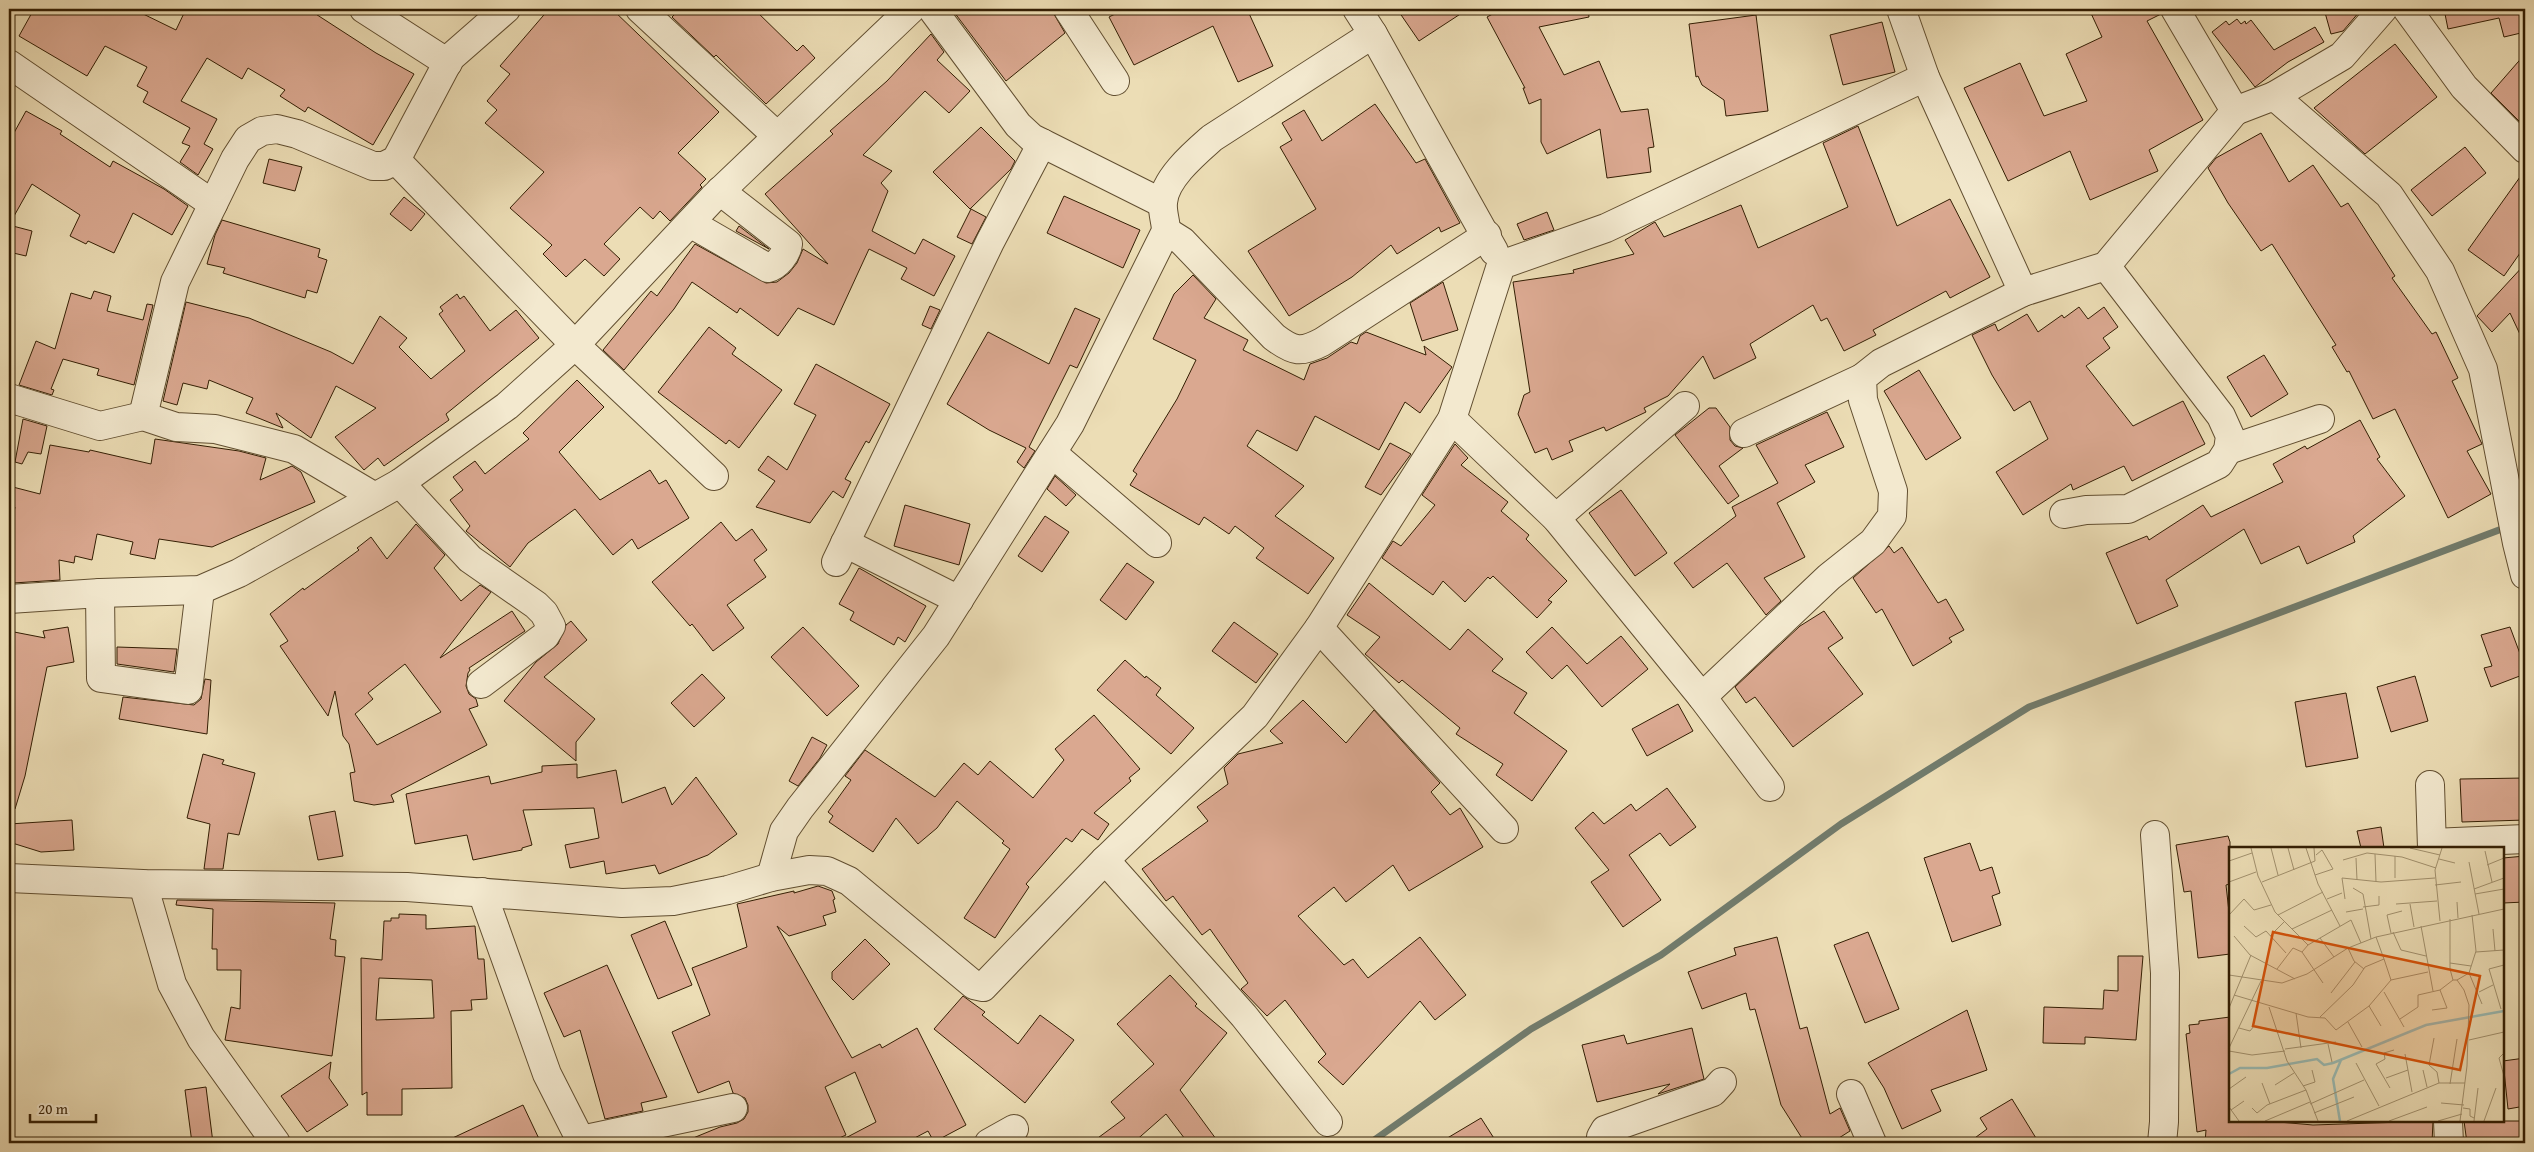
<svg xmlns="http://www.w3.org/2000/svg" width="2534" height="1152" font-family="'Gentium Book Plus',serif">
<rect width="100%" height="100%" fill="#ecddb5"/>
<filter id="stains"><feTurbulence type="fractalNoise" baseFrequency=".004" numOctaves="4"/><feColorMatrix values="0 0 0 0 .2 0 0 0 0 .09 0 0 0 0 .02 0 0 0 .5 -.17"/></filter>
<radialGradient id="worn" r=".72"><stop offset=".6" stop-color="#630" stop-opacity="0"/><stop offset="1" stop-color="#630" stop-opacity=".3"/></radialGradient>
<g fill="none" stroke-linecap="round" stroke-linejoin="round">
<!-- stream -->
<path stroke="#717c6d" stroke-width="7" d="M1370,1143L1531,1029L1661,955L1841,824L2029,707L2507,527"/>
</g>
<!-- building -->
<g fill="#daa890" stroke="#331e03" fill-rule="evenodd">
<path d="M34,9H133L176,30L186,9H308L376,53L414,74L373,145L308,107L305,112L280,96L285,90L248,68L242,79L207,58L181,101L217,119L204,144L213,149L198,175L180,162L190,146L182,143L190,128L143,102L148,92L137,86L147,67L105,46L87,76L19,36Z"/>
<path d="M549,9H612L719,112L678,153L706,179L700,185L702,187L670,221L660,211L653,219L640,207L604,244L620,259L604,276L585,259L566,277L543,254L552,245L510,208L544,172L485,123L497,110L487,101L510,74L500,66Z"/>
<path d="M680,9H754L797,51L803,45L815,58L766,104L716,55L714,57L672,17Z"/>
<path d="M957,9H1051L1065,33L1006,81L954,12Z"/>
<path d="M1125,9H1247L1273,66L1238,82L1213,26L1134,65L1109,17Z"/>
<path d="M1397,9H1468L1419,41Z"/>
<path d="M1502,9H1588L1589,17L1539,27L1564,75L1599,61L1621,112L1648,109L1654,147L1648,148L1651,172L1607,178L1600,129L1547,154L1541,142V99L1529,104L1523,88H1525L1487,17Z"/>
<path d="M2089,9H2159L2161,14L2147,21L2203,120L2149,150L2158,171L2090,200L2070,151L2008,181L1964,88L2020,63L2044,116L2087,101L2066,54L2102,37Z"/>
<path d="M2324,9H2360V11L2343,31L2331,34Z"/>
<path d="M2444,9H2525V32L2504,37L2499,18L2448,29Z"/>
<path d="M1756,15L1768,111L1726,116L1724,100L1702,85L1698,76L1696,77L1689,24Z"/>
<path d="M2237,19L2241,24L2245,21L2246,24L2251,20L2274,50L2315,27L2324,42L2288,62L2255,87L2212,32L2226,21L2229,25Z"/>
<path d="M1882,22L1895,72L1843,85L1830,35Z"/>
<path d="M931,34L944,52L937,60L970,91L949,113L925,91L863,155L892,171L881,183L888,191L872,231L915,254L923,239L955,256L934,296L901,279L907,268L869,249L834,325L798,308L778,336L740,308L737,313L692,282L674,309L624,370L603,350L651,291L657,296L695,244L766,283L777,282L789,273L797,263L803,249L828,264L765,194L833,134L830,131L887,81Z"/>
<path d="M2395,44L2437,97L2365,154L2314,108Z"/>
<path d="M2525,54V127L2491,93Z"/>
<path d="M1375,104L1416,163L1425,159L1460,223L1441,232L1439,227L1397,254L1391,245L1352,277L1289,316L1248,251L1316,209L1280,147L1292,140L1282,123L1304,110L1322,141Z"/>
<path d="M26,111L62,131L60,134L110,167L113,161L164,189L188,206L172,235L133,213L114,253L88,241L86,244L70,236L80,215L32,184L9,225L32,231L26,256L9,252V142Z"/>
<path d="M1858,126L1897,226L1950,199L1990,277L1950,298L1946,291L1873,330L1876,335L1844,351L1827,318L1821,321L1813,305L1750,344L1756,358L1714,379L1703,356L1668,396L1644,408L1646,412L1606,431L1604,427L1569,441L1573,451L1552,460L1547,448L1535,453L1518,414L1524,395L1530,392L1513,282L1574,273L1573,270L1634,254L1625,240L1655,222L1664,237L1741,205L1758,248L1848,207L1823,143Z"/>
<path d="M981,127L1015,161L1011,169L970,209L933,172Z"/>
<path d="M2261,133L2289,182L2313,165L2341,207L2348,203L2395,276L2392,278L2432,334L2436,332L2458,378L2452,381L2482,444L2467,451L2491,494L2448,518L2395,409L2373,419L2349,371L2347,372L2332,347L2336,345L2272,244L2261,251L2228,203L2208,168L2216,158Z"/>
<path d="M2465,147L2486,173L2432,216L2411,190Z"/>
<path d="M269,159L302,167L295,191L263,183Z"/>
<path d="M2525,170V246L2504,276L2468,250Z"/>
<path d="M1064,196L1140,230L1123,268L1047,233Z"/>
<path d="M404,197L425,214L411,231L390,214Z"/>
<path d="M971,209L986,217L972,244L957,237Z"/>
<path d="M1547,212L1554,230L1524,240L1517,224Z"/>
<path d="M222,220L320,249L318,257L327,260L317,293L307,290L305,298L223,273L225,268L207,264L215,235Z"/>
<path d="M739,226L769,249L736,231Z"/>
<path d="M2525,264V345L2510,313L2492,332L2477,316Z"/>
<path d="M1193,275L1216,299L1204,318L1248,340L1243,350L1304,380L1310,364L1327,358L1351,342L1357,344L1360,336L1366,332L1426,355L1424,346L1452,367L1420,413L1405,402L1379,450L1315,416L1297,451L1257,430L1247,446L1304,486L1275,516L1334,558L1308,594L1256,558L1264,548L1235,526L1229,534L1204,517L1199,525L1130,485L1137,474L1133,471L1177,399L1196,360L1153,339L1174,294Z"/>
<path d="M1443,282L1458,330L1422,341L1410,303Z"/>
<path d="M94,291L111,296L107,311L143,320L147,304L153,305L134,385L97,375L99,369L63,359L51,389L54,390L52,395L19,385L36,341L55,349L71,293L91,299Z"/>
<path d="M457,294L460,299L464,296L490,331L516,310L539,338L446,414L449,420L384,466L378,458L364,470L335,437L376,408L336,386L311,438L276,413L283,428L246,413L253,398L209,380L207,389L183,383L177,405L163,401L186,302L249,318L331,352L353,364L380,316L407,338L399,347L431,379L465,351L439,314L443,311L440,307Z"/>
<path d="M930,306L940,310L931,329L922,325Z"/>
<path d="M2079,307L2088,319L2104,307L2118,327L2103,338L2110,348L2086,366L2133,426L2183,401L2205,444L2132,481L2124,466L2073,490L2071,484L2023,515L1996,472L2048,439L2030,401L2014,411L1992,375L1972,335L1995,324L1998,331L2027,314L2038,332L2062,315L2064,318Z"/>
<path d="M1075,308L1100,319L1077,368L1070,365L1029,447L1035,451L1024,468L1017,462L1026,448L989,430L947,404L988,332L1049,364Z"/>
<path d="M709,327L736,348L732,354L782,390L739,448L729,440L726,444L658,392Z"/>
<path d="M2264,355L2288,394L2251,417L2227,377Z"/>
<path d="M816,364L890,404L869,443L866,441L845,479L851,482L843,498L833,491L810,523L756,507L775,481L758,470L768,456L787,470L816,415L794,404Z"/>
<path d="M1919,370L1961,438L1926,460L1884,391Z"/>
<path d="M577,380L604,407L559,452L600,500L650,470L659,484L666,480L689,518L638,549L632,539L613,555L575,509L528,543L510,567L466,531L470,526L450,500L463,490L453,477L475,461L485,474L529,439L523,433Z"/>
<path d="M1709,408H1716L1730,427V440L1735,446L1743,448L1719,466L1739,496L1728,504L1675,435Z"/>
<path d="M1827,412L1844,447L1805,465L1815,482L1777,503L1805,557L1764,578L1781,601L1766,615L1727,563L1693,588L1674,563L1736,516L1732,507L1778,483L1756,445Z"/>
<path d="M23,419L47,426L41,454L28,452L22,464L15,462Z"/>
<path d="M2360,420L2380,457L2377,459L2405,496L2353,536L2355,542L2307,564L2299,546L2261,564L2244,529L2166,580L2178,606L2137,624L2106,553L2147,536L2149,540L2203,505L2211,517L2283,482L2273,464L2305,446L2307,449Z"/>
<path d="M155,439L239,451L266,458L260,480L292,466L301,472L315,502L212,547L159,539L155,559L130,554L133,542L97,534L92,560L75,556L74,563L59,560L60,580L13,583L9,580V539L15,507L9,506V486L40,494L50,445L89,452L90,450L151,464Z"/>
<path d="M1390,443L1411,454L1381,495L1365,487Z"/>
<path d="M1455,444L1468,458L1461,465L1508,502L1501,511L1529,535L1526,539L1567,581L1548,600L1552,602L1537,618L1493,576L1490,579L1488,577L1465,602L1443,581L1433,595L1382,558L1393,541L1401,546L1435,505L1422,495Z"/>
<path d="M1055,476L1076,495L1066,506L1047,489Z"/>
<path d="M1621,490L1667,553L1635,576L1589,513Z"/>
<path d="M905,505L970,524L959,565L894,546Z"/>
<path d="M1045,516L1069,532L1042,572L1018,556Z"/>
<path d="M721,522L736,541L752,529L767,550L754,560L766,577L727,605L744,628L713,651L692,624L690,626L652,582Z"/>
<path d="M416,524L445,555L434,568L461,601L480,585L491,592L440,658L512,611L525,631L469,668L470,670L468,673L466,686L469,694L476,699L478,706L469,709L487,745L391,795L394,802L374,805L354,801L350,773L355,772L349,744L343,736L335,691L328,716L280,646L288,641L270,614L303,588L304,590L359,550L357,548L371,537L387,559ZM405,664L441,712L377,745L355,714L373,699L368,693Z"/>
<path d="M1889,546L1894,553L1902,547L1938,603L1946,599L1964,630L1949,638L1952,642L1913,666L1882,609L1876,613L1853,578Z"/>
<path d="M1127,563L1154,582L1126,620L1100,600Z"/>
<path d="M859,568L926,606L905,642L898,637L894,645L850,620L854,612L839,604Z"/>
<path d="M1369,583L1450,650L1468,629L1503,659L1492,671L1527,693L1514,713L1567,751L1532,801L1496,775L1503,764L1456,734L1460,728L1402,680L1399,683L1365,654L1380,637L1347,615Z"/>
<path d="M1824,611L1843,638L1828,648L1863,694L1793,747L1755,697L1746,703L1735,687L1800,626Z"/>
<path d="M571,621L587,640L544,677L595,719L576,742V761L504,701L536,662L558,644L566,625Z"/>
<path d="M1234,622L1278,654L1256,683L1212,651Z"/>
<path d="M68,627L74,662L47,667L25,776L15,809H9V631L45,638L43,631Z"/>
<path d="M803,627L859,686L827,716L771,657Z"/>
<path d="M1552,627L1587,664L1621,636L1648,669L1602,707L1567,665L1552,679L1526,652Z"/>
<path d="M2510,627L2525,667V674L2491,687L2484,668L2492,666L2481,635Z"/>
<path d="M117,647L177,649L174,672L117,664Z"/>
<path d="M1125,660L1145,678L1146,676L1161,688L1156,695L1194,728L1171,754L1097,690Z"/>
<path d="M702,674L725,698L694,727L671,703Z"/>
<path d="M2415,676L2428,721L2391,732L2377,687Z"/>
<path d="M205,679L211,680L207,734L119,719L123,697L194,705L201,699Z"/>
<path d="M2346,693L2358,758L2306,767L2295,702Z"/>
<path d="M1303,700L1346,743L1374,710L1440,783L1431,792L1450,815L1460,808L1483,847L1409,891L1393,865L1346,902L1334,887L1298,916L1344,965L1353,959L1368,978L1420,937L1466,995L1435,1020L1420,1001L1343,1085L1318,1062L1326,1054L1285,1000L1267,1016L1241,989L1248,983L1210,929L1202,935L1173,896L1166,901L1142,869L1208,821L1197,807L1228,784L1224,768L1238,754L1283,743L1270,731Z"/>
<path d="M1678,704L1693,731L1647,756L1632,729Z"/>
<path d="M1094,715L1140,769L1129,778L1131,781L1094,813L1109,824L1098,840L1082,829L1072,842L1066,838L1026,884L1029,887L995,938L964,918L1010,849L1002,843L1004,841L957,801L937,828L918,844L896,818L873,852L829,822L833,816L828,812L851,780L845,776L865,750L935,797L964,763L978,775L990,761L1033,798L1064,760L1055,749Z"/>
<path d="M812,737L827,745L820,758L798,786L789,781Z"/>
<path d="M203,754L224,760L222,764L255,773L239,835L228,833L223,869H204L210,824L187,818Z"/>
<path d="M577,764V778L616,770L622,803L665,787L672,805L696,777L737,834L708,855L659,874L655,865L606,874L604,861L570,868L565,845L599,838L594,808L523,810L532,845L522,848V850L473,860L467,835L415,844L406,794L489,776L491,784L542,772V766Z"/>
<path d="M2525,778V820L2462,822L2460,779Z"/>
<path d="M1667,788L1696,827L1670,846L1660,833L1629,855L1661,900L1623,927L1591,882L1609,870L1575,828L1593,812L1604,824L1631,804L1636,811Z"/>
<path d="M335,811L343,856L318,860L309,816Z"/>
<path d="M72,820L74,850L41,852L9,842V824Z"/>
<path d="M2381,827L2384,848H2361L2357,831Z"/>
<path d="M2228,836L2230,842V884L2226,885L2230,921V954L2198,958L2191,891L2184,892L2176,845Z"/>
<path d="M1970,843L1980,871L1992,867L2000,893L1992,896L2001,925L1952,942L1924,858Z"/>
<path d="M2525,856V902L2503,903V858Z"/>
<path d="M818,886L832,891L835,899L833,900L836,912L823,916L826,925L789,936L777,926L852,1058L880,1044L882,1048L917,1028L966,1125L934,1142L928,1131L905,1143H836L876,1122L855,1072L825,1087L846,1135L828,1143H681L720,1127L737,1123L744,1119L748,1112V1105L745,1098L733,1093L729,1081L698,1093L672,1032L710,1015L692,968L747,947L737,904L794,891V893Z"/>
<path d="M177,900L335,903L330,939L336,940L335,956L345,957L332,1056L225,1040L231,1007L240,1009L241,970H217V949H212L213,909L176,905Z"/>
<path d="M399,914L426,915V929L475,926L478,959H484L487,999L471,1000L472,1010L451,1011L452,1088L402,1089V1115H367V1092L362,1095L361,958L382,960L384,921H391V918H399ZM379,978L432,980L434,1018L376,1020Z"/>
<path d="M665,921L692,985L658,999L631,935Z"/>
<path d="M1868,932L1899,1009L1865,1023L1834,945Z"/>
<path d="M1777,937L1800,1029L1807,1027L1830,1114L1840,1108L1850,1131L1831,1143H1805L1781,1105L1755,1009L1750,1010L1746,993L1702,1009L1688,972L1736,955L1734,948Z"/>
<path d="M865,939L890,964L853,1000L832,979V972Z"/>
<path d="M2118,956H2143L2136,1040L2085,1037V1044L2043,1043L2044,1007L2103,1009L2104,990L2118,991Z"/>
<path d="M607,965L667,1097L641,1103L643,1111L605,1119L580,1030L564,1037L544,993Z"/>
<path d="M1170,975L1197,1004L1195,1006L1227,1033L1180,1090L1219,1143H1188L1166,1114L1133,1143H1091L1125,1118L1111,1102L1154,1064L1117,1024Z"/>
<path d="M963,996L985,1012L982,1015L1018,1044L1040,1015L1074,1040L1025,1103L934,1029Z"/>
<path d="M1967,1010L1987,1070L1931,1090L1941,1111L1902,1129L1884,1088L1868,1063Z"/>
<path d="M2230,1017V1121H2267L2313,1125L2433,1121L2432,1143H2205L2206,1130L2197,1132L2186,1034L2190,1033L2189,1025L2199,1024V1021Z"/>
<path d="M1692,1028L1704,1079L1658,1094L1670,1084L1597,1102L1582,1045L1624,1035L1627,1044Z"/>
<path d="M2525,1058V1106L2508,1109L2503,1061Z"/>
<path d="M331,1062L329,1078L348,1105L307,1132L281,1096Z"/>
<path d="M206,1087L213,1143H192L185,1090Z"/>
<path d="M2012,1099L2039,1143H1968L1987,1129L1980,1118Z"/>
<path d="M523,1105L541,1143H442Z"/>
<path d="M1481,1118L1497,1143H1439Z"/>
<path d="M2464,1121H2520L2524,1143H2467Z"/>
</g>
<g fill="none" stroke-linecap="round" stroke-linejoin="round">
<defs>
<g id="minor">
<path d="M364,9L448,63"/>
<path d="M640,9L777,136"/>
<path d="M932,9L1018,125L1032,138L1162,203"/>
<path d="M1068,9L1115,81"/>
<path d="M1901,9L1925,77L2023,292"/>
<path d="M2175,9L2235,111L2274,96L2389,195L2440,271L2483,369L2517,543L2525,575"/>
<path d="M2407,9L2464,87L2525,149"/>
<path d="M1373,34L1494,251"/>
<path d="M9,64L213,204"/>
<path d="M2274,96L2342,56L2383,9"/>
<path d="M396,160L575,345L714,476"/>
<path d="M690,223L768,268C777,266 787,254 788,244L720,191"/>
<path d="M1166,231L1182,241L1274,337C1294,352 1301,353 1322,342L1487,235"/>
<path d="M9,398L100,426L143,416L176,427L215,429L294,449L375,497"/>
<path d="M143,416L175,282L235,159L248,139L262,131L277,129L297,134L373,166H384L396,160L450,58L506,9"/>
<path d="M1452,419L1556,518L1702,697L1770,787"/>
<path d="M1744,433L1862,378"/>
<path d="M2228,450L2320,419"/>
<path d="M1052,453L1157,543"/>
<path d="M400,483L470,559L536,605L544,613L551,626L545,636L481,684"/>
<path d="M2064,514L2086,510L2128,509L2219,464L2228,450L2230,436L2221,416L2106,266"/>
<path d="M1556,518L1685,406"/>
<path d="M845,543L959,600"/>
<path d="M836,562L990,242L1042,143"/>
<path d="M100,593L101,678L188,690L200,590"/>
<path d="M9,599L100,593L200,590L239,573L400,483L507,406L575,345L713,198L911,9"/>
<path d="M1319,628L1504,829"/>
<path d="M1702,697L1829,577L1873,542L1892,516L1893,491L1863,400L1862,378L1881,363L2023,292L2106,266L2235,111"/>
<path d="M2430,785L2432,848"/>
<path d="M2155,835L2165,973L2164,1122L2162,1143"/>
<path d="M2432,843L2525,839"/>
<path d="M1105,860L1244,1016L1328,1122"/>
<path d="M771,877L784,831L800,808L936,636L1070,424L1166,231C1166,222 1162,212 1163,203C1164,179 1195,153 1212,138L1373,34L1357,9"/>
<path d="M9,878L143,884L407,887L622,903L673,901L728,890L771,877L809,870L827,871L849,881L974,985L983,987L1105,860L1255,716L1319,628L1452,419L1501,265L1606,228L1925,77"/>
<path d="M143,884L172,984L201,1038L276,1143"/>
<path d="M482,892L547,1074L582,1143"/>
<path d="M1851,1094L1872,1143"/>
<path d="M2448,1121L2449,1143"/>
<path d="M581,1140L733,1108"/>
<path d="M989,1143L1014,1129"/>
<path d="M1604,1143L1601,1137L1605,1130L1713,1092L1722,1082"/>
</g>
</defs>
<!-- minor casing -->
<use href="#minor" stroke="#614e30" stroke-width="30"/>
<!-- minor -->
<use href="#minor" stroke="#f3e9cf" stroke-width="28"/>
</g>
<!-- overview -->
<g transform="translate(2229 847)">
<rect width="275" height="275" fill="#ecddb5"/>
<path fill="none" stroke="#9abbb4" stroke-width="2.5" d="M0,227L11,221H38L88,212L95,218L104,216L197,178L275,164M111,274L104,232L112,213"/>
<path fill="none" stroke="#a2916e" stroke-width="1" d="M22,1L29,29L46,65L79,98M42,1L49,28M59,1L65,23M77,1L89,37L111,79M181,1L211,8M256,4L263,35M146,7L147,35M166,9V31M127,11L128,33M210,12L226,16M114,13L138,6L173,10L207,21M0,14L23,6M240,15L250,67M258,18L275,11M86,28L104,22L93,3L87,8M0,35L27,25M33,35L86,14L85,1M206,38L232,35M124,41L134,47L142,92M245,42L275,31M246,47L275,42M98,52L113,46M116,52L113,31L152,35L206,31M228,55L229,71M167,57L208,54M181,57L185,80M134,60L150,58V49M117,65L134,62M0,68L15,52L25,63L42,58M49,68L94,45M221,72V122L224,133H228L235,143L240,158L238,219L231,274M211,74L206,23L213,1M15,79L27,90L37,84L57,106M192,79L204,144M63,82L103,63M264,82L266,104M164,85L172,103L197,109M162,86L158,68L173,64M5,89L21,108L66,132M41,89L56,74M91,91L105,110M119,101L125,114L135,122M73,105L79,98L122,73L132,96M247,105L275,103M155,112L162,133M221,116L242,119M48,122L64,101L73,105L94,136M240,126L253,157M0,128L53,136L78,127L119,101L147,90L275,62M228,133L240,126L247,104L243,68M155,145L175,180M250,145L264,138M102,146L126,115M5,148L79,170L96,171L107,183L140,159L162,133L199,125M140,159L152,179M40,160L58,214L77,243L89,274M0,161L22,108M272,162L260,122L275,118M203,163L218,161L211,143M67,166L72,201M91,170L124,138L136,120L155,112L147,90M171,172L189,160V148L211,143L224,133M119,175L133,200M10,181L21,184L25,179M205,191L200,218L208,225L210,236M240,193L275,185M99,197L103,215M0,201L32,134M56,202L107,195M0,204L23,208L56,204M275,206L270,211L275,229M176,207L183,245M127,216L150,259M194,223L198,240M157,231L179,223M33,236L41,257M221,237L228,192M46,238L65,226M74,239L86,235L83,223M161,241L147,217L156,212L155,206L165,203M0,242L17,230M212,256L235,258M81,257L135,233M0,260L10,274M23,261L28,266L38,258L77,243M234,261L241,262V269L245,271M2,263L15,254M85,266L125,250M36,274L81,255M118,274L210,236H236M160,274L198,260M209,274L233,267M245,274L249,241M255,274L267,241"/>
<path fill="#d6530b" fill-opacity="0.15" stroke="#d6530b" stroke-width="2.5" d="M44,85L251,129L231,223L24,179Z"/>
<rect width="275" height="275" fill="none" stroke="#331e03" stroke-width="2.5"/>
</g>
<!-- margin -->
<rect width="2534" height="1152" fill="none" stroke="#ecddb5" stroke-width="30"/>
<rect x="10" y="10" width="2514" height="1132" fill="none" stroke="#331e03" stroke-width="2.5"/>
<rect x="15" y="15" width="2504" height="1122" fill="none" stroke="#331e03"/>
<!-- scale -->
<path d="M30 1114v8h66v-8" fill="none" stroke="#331e03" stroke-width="2.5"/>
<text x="38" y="1114" font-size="15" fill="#331e03" stroke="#f3e9cf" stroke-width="4" paint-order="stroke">20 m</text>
<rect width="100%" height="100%" filter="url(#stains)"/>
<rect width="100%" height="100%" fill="url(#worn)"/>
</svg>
